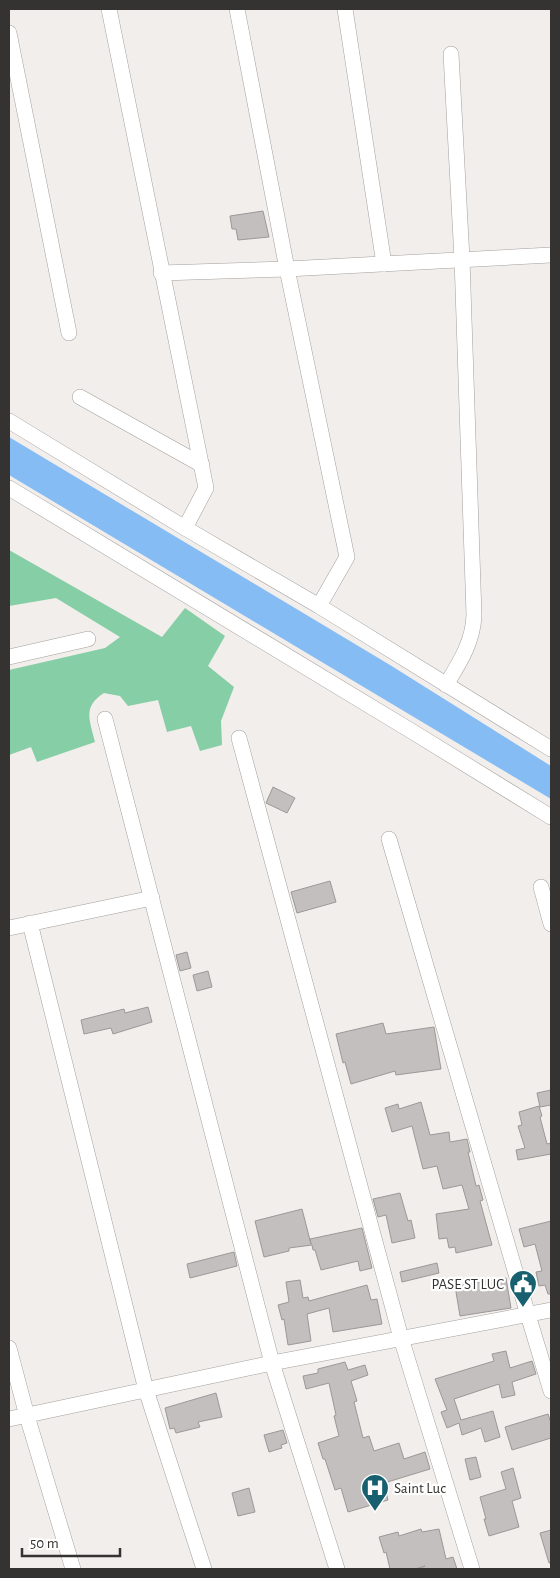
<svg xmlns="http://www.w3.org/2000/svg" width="560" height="1578" font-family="'Alegreya Sans',sans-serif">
<rect width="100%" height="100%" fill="#f2eeec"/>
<!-- green -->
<path fill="#86cea5" d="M9,550L162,637L185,608L225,636L208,666L234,687L221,721L222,745L200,751L191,726L167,732L158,700L128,706L120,696L104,693C82,707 90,720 95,742L37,762L31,747L9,755V670L105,648L120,637L56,598L9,606Z"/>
<!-- water -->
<path fill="#86bcf4" d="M9,437L390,665L551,766V799L9,475Z"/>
<!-- building -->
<g fill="#c3bfbe" stroke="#9b9897">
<path d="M263,211L269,237L238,240L236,229H232L230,216Z"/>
<path d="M273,787L295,798L287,813L266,803Z"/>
<path d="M330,881L336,902L297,913L291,892Z"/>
<path d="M187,952L191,968L180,971L176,955Z"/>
<path d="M208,971L212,987L197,991L193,975Z"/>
<path d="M148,1007L152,1022L113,1034L111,1028L84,1034L81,1020L124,1009L125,1013Z"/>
<path d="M383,1023L386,1034L434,1027L441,1069L396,1075L395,1071L351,1084L345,1062L343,1063L336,1034Z"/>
<path d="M551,1090V1105L540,1107L537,1093Z"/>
<path d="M421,1102L430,1135L449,1132L450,1142L467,1139L470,1152H468L476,1186L479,1185L483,1200L480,1201L492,1245L456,1253L455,1247L449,1248L447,1238L439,1239L436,1214L469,1209L462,1185L443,1189L437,1166L423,1169L412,1126L392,1132L385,1108L398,1104L399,1109Z"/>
<path d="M539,1106L542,1116L540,1117L547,1144L551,1143V1154L518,1160L516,1150L525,1148L518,1126L522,1125L519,1112Z"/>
<path d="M400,1193L408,1221L411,1220L415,1238L392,1243L386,1215L378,1217L373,1199Z"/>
<path d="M302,1209L311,1244L310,1239L362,1228L372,1268L360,1271L358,1261L321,1270L315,1250H313L312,1245L289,1248V1251L264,1257L255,1221Z"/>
<path d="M551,1221V1294H548L545,1285L539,1286L536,1272L542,1271L535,1244L524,1247L519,1229Z"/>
<path d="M234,1252L237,1266L190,1278L187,1264Z"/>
<path d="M437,1263L439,1273L402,1282L400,1272Z"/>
<path d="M506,1278L511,1308L460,1316L455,1286Z"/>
<path d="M300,1280L303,1298L308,1297L309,1301L367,1285L371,1300L377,1299L382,1324L333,1332L329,1308L307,1314L311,1341L288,1345L284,1319L282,1320L278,1305L289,1302L286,1282Z"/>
<path d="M506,1351L510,1368L532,1361L536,1374L512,1382L515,1395L502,1398L499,1384L454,1399L461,1420L493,1411L500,1437L485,1442L481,1428L462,1435L459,1423L447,1428L441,1412L447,1410L435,1379L494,1361L492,1354Z"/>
<path d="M345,1362L348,1370L365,1365L368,1375L351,1381L357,1401L354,1402L363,1438L369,1436L374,1451L399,1443L404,1459L425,1452L430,1469L384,1483L388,1500L348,1512L341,1488L335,1490L325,1459H323L318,1443L339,1436L334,1416L336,1415L329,1383L306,1389L303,1376L318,1373V1369Z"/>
<path d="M216,1393L222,1417L198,1422L200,1427L176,1433L174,1428L170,1429L165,1408Z"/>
<path d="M548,1414L551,1423V1438L512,1450L505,1427Z"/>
<path d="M283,1430L287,1443L281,1445L282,1448L269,1452L264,1435Z"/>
<path d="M476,1457L481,1477L470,1480L465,1459Z"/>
<path d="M513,1468L521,1498L512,1501L519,1527L489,1536L484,1519H486L480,1497L506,1489L501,1472Z"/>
<path d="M249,1488L255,1512L238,1516L232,1493Z"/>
<path d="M421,1529L422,1532L439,1529L446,1559L453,1557L457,1569H423L422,1567L425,1566L415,1569H390L386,1552L384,1553L379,1537L398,1532L399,1536Z"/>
<path d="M551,1530V1563H549L540,1533Z"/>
</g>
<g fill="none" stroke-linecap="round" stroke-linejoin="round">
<defs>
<g id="minor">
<path d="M109,9L206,488L185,528"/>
<path d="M237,9L287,269L347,557L319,606"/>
<path d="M345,9L384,264"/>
<path d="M9,33L69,333"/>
<path d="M161,273L287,269L551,255"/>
<path d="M80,397L202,465"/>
<path d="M9,421L185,528L319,606L551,749"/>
<path d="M9,488L413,732L551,817"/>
<path d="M9,657L88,639"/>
<path d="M446,685C460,662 473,642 474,615L462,259L451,54"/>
<path d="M105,719L272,1363L337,1569"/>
<path d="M239,738L401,1338L472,1569"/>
<path d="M389,839L528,1315L551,1391"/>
<path d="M541,887L551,924"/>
<path d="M30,923L146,1390L204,1569"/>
<path d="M9,928L152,898"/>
<path d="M9,1348L27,1416L73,1569"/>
<path d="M9,1419L272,1363L551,1310"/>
</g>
</defs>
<!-- minor casing -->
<use href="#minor" stroke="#a3a09e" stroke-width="16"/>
<!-- minor -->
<use href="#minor" stroke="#fff" stroke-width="15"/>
</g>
<!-- icons -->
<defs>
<symbol id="civic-pin" viewBox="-11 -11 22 30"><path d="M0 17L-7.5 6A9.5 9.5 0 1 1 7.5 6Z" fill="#17606f" stroke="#fff"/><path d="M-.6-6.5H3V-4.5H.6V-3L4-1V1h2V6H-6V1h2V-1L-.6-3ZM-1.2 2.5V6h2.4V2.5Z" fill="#fff"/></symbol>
<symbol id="hospital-pin" viewBox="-11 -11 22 30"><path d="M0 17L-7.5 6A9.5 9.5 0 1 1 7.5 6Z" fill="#17606f" stroke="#fff"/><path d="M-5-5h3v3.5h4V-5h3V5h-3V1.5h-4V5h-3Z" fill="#fff"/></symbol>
</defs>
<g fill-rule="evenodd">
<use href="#civic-pin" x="507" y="1268" width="32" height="43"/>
<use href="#hospital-pin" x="359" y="1472" width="32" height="43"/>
</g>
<g text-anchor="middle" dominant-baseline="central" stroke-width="4.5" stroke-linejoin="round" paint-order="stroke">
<!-- poi labels -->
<g font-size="15" fill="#343332" stroke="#fff" text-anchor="end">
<text x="504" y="1284">PASE ST LUC</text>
<text x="394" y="1488" text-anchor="start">Saint Luc</text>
</g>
</g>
<!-- border -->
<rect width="560" height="1578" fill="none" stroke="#343332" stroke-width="20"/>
<!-- scale -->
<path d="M22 1548v8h98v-8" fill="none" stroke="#343332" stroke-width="2.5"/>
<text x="30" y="1548" font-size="15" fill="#343332" stroke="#ffffff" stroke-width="4" paint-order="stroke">50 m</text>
</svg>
